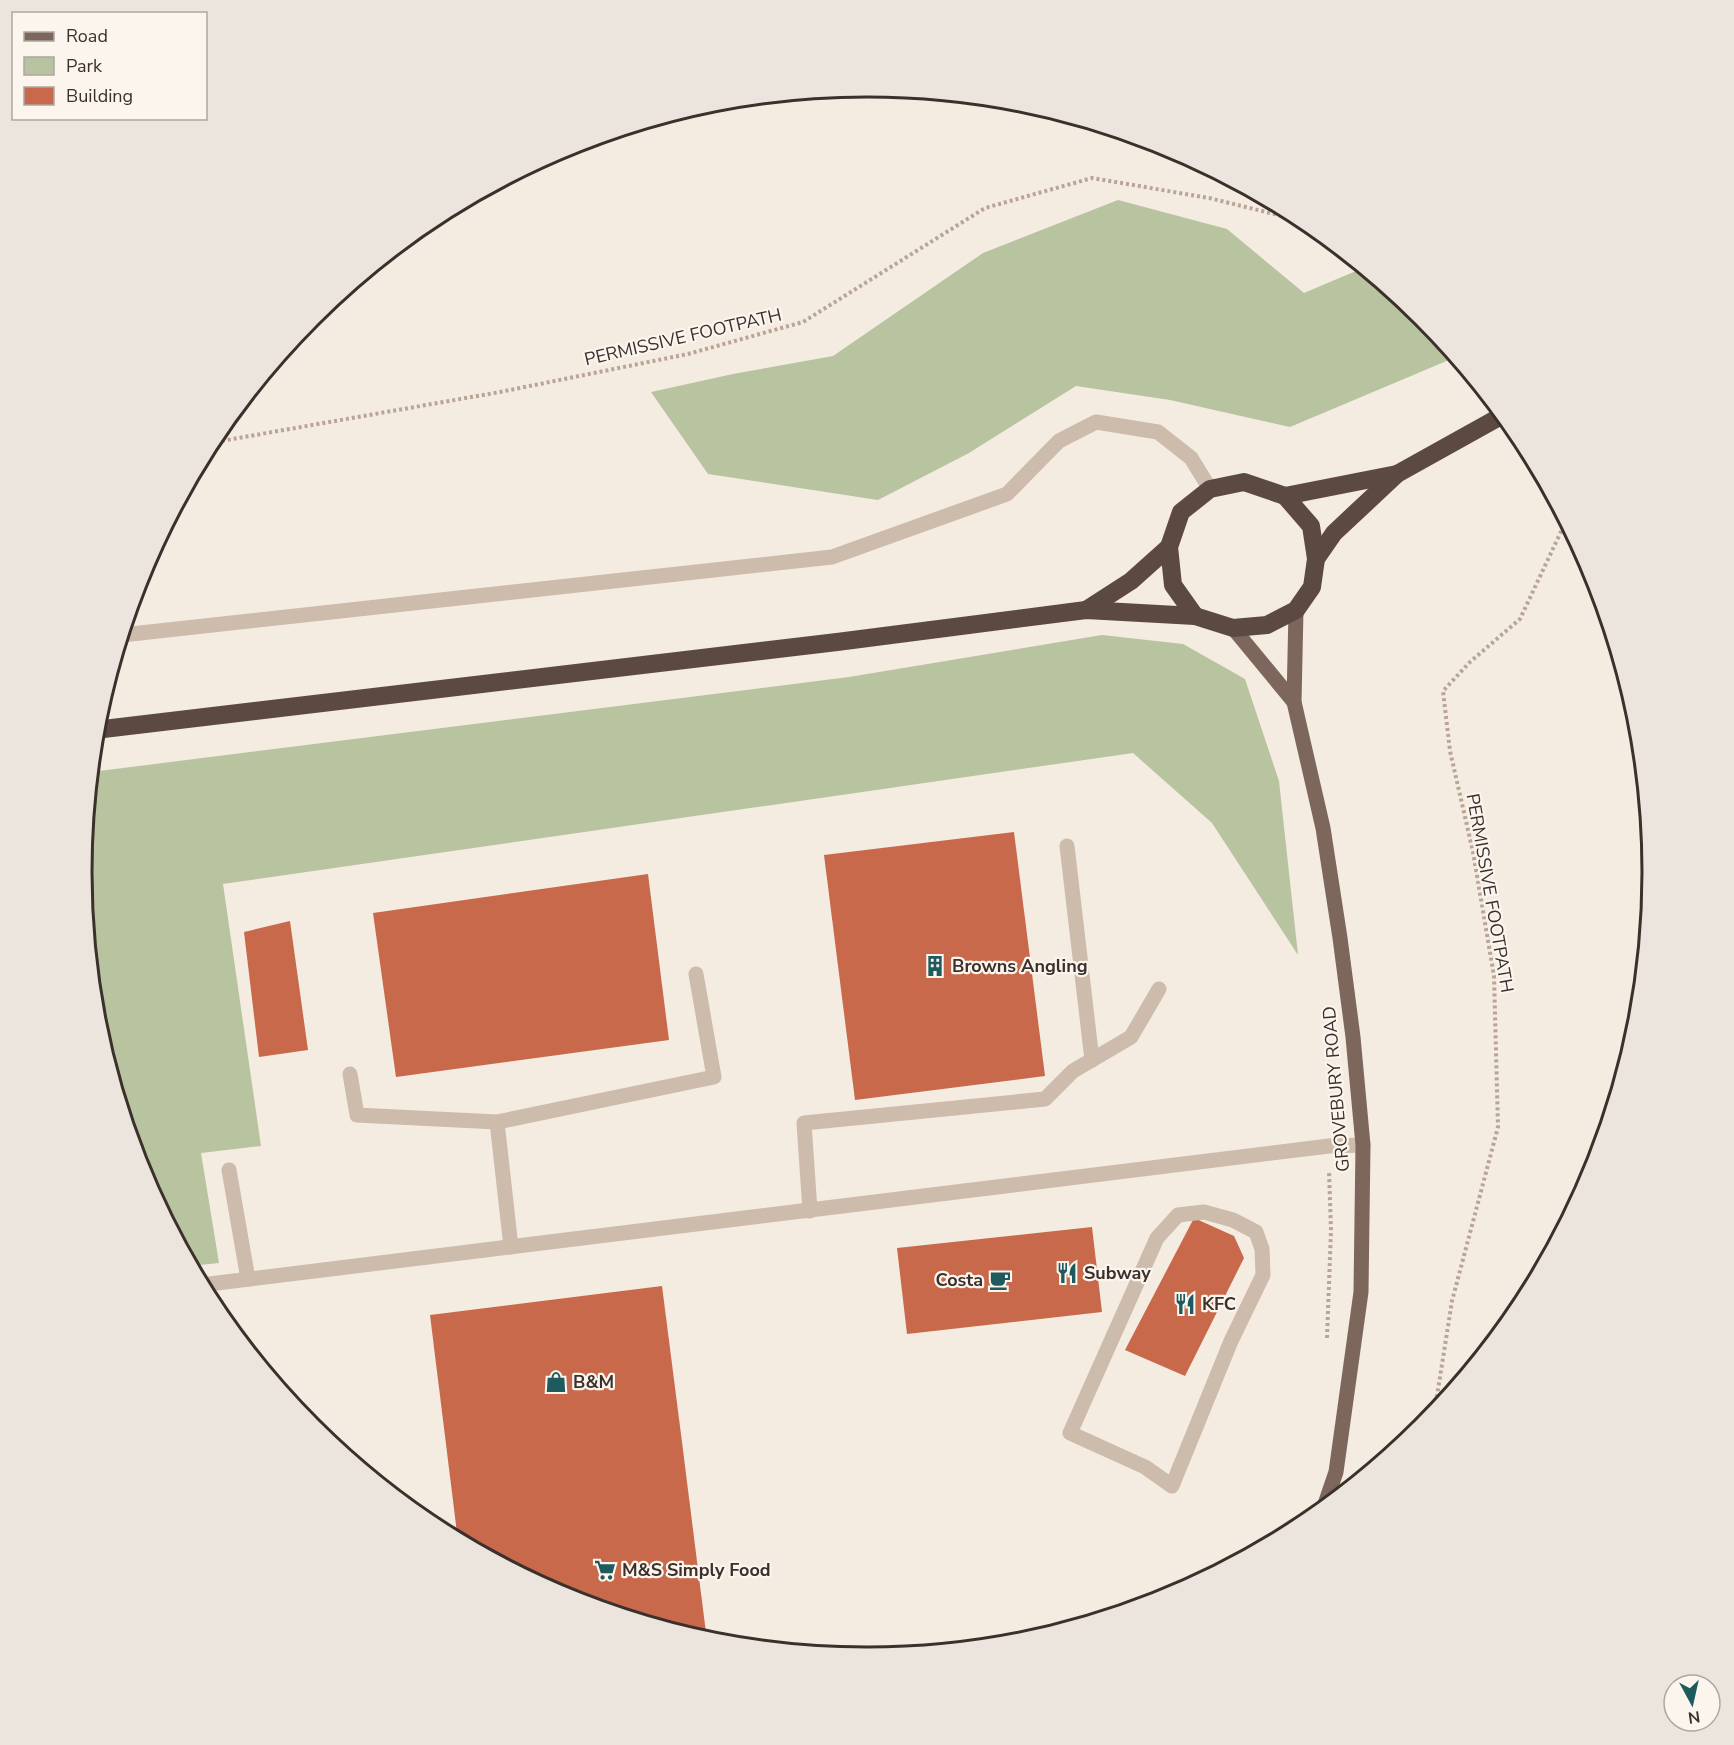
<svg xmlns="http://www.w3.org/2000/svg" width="1734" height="1745" font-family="'Nunito Sans',sans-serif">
<rect width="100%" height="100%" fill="#f4ebe1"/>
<!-- green -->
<g fill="#b8c4a0">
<path d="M1118,200L1227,229L1304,293L1363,268L1423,317L1456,357L1290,427L1170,400L1076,386L969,453L878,500L708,474L651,392L733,374L833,356L983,253Z"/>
<path d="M1102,635L1183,644L1245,679L1279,781L1298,955L1212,823L1133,753L223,884L261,1146L201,1153L219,1263L190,1266L141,1173L96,1026L81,872L91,772L849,677Z"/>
</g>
<!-- building -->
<g fill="#c8694b">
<path d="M1014,832L1045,1076L855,1100L824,855Z"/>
<path d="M648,874L669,1040L396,1077L373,913Z"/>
<path d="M290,921L308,1050L259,1057L244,932Z"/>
<path d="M1194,1218L1234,1236L1244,1258L1185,1376L1125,1350Z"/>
<path d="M1092,1227L1102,1312L907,1334L897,1248Z"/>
<path d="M662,1286L683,1450L707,1641L566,1599L458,1541L430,1315Z"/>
</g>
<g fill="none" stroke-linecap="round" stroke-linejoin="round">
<!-- path -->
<g stroke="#b9a596" stroke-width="4" stroke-dasharray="3 3" stroke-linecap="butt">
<path d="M210,443L500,392L688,354L803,322L985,208L1092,178L1209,198L1307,222"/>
<path d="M1327,1338L1331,1230L1329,1171"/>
<path d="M1434,1415L1452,1301L1498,1127L1494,976L1473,852L1450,751L1443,691L1470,662L1520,619L1566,521"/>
</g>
<!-- lane -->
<g stroke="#cdbbac" stroke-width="15">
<path d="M122,635L832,557L1007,494L1059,441L1096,422L1158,432L1191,458L1210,489"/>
<path d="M1067,846L1092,1060"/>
<path d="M350,1074L357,1115L497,1122L511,1247"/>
<path d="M497,1122L714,1077L696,974"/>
<path d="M810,1211L804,1123L1045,1099L1073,1071L1131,1037L1159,989"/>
<path d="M1204,1212L1233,1220L1256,1232L1262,1249L1263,1275L1231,1341L1172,1486L1145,1467L1070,1433L1157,1238L1178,1215Z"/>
</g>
<!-- street -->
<g stroke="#cdbbac" stroke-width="15">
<path d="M229,1170L248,1279"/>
<path d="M201,1285L1329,1146L1363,1145"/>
</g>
<!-- primary -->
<g stroke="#7d675c" stroke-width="15">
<path d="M1296,610L1294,702L1323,828L1340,938L1353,1037L1363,1145L1361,1292L1336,1472L1323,1510"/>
<path d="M1233,628L1294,702"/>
</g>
<!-- highway -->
<g stroke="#5c4a42" stroke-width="18">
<path d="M1316,559L1334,533L1397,474L1503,415"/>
<path d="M1086,610L1131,581L1169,547"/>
<path d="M1195,616L1173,585L1169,547L1181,512L1210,489L1244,482L1285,496L1397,474"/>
<path d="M95,730L837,642L1086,610L1195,616L1233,628L1267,625L1296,610L1312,587L1316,559L1311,526L1285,496"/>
</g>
</g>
<!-- icons -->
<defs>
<symbol id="building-bare" viewBox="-9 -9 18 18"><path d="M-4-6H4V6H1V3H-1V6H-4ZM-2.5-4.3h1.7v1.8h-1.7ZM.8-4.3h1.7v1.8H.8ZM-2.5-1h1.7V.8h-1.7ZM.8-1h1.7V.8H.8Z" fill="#1f5a5e" stroke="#fbf5ee" stroke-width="2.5" paint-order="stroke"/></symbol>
<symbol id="restaurant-bare" viewBox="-9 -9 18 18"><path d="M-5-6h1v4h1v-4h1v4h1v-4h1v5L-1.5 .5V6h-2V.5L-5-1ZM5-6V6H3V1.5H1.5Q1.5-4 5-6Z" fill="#1f5a5e" stroke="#fbf5ee" stroke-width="2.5" paint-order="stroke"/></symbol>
<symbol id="cafe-bare" viewBox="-9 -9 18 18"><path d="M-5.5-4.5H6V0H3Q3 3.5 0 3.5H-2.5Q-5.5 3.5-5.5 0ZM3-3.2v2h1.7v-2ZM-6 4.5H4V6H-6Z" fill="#1f5a5e" stroke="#fbf5ee" stroke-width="2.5" paint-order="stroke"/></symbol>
<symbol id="shop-bare" viewBox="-9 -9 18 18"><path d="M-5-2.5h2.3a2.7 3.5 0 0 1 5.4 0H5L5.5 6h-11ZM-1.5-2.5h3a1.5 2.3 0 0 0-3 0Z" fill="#1f5a5e" stroke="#fbf5ee" stroke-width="2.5" paint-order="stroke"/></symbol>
<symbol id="supermarket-bare" viewBox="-9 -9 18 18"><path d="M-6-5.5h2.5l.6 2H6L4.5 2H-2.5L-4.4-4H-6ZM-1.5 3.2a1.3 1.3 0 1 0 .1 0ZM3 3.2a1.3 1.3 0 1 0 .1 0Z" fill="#1f5a5e" stroke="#fbf5ee" stroke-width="2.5" paint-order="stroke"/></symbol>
</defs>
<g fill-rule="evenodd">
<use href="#building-bare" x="920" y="951" width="30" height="30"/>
<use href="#restaurant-bare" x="1052" y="1258" width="30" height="30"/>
<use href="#cafe-bare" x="985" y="1265" width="30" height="30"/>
<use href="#restaurant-bare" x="1170" y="1289" width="30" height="30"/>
<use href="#shop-bare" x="541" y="1367" width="30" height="30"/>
<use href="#supermarket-bare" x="590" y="1555" width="30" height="30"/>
</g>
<g text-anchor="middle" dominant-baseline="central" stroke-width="4.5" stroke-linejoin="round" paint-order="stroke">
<!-- street labels -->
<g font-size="18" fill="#3b302b" stroke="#fbf5ee">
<text transform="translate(683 337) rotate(-13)">PERMISSIVE FOOTPATH</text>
<text transform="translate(1490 893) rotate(80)">PERMISSIVE FOOTPATH</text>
<text transform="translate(1336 1089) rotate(-95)">GROVEBURY ROAD</text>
</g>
<!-- poi labels -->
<g font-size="18" font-weight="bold" fill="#3b302b" stroke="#fbf5ee" text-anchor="start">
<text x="952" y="966">Browns Angling</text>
<text x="1084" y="1273">Subway</text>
<text x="983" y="1280" text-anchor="end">Costa</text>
<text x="1202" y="1304">KFC</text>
<text x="573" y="1382">B&amp;M</text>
<text x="622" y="1570">M&amp;S Simply Food</text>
</g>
</g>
<!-- crop -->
<path d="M0 0H1734V1745H0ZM92 872a775 775 0 1 1 1550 0a775 775 0 1 1-1550 0Z" fill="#ece5de" fill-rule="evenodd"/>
<path fill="none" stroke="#3b302b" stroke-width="3" d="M92 872a775 775 0 1 1 1550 0a775 775 0 1 1-1550 0Z"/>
<!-- legend -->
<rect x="12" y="12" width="195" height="108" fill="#fbf5ee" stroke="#aea6a0" stroke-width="1.5"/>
<rect x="24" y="32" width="30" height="9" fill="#7d675c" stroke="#aea6a0" stroke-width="1.5"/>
<text x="66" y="42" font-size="18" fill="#3b302b">Road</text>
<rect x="24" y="57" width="30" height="18" fill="#b8c4a0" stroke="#aea6a0" stroke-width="1.5"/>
<text x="66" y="72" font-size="18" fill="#3b302b">Park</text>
<rect x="24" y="87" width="30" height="18" fill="#c8694b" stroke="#aea6a0" stroke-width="1.5"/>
<text x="66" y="102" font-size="18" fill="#3b302b">Building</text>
<!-- north arrow -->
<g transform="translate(1692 1703) rotate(172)"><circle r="28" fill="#fbf5ee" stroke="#aea6a0" stroke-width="1.5"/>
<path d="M0-4.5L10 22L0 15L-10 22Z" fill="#1f5a5e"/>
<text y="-9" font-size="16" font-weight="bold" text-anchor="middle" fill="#3b302b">N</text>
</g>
</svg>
